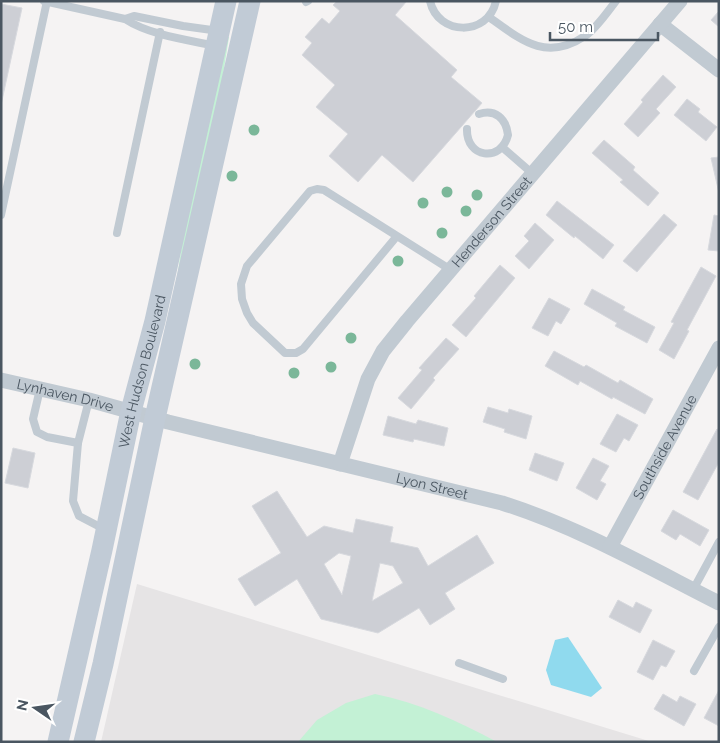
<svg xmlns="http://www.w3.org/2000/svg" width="720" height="743" font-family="Raleway,sans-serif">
<rect width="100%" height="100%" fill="#f5f3f3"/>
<!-- education -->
<path fill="#e6e4e5" d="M137,584L652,742H101Z"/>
<!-- green -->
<g fill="#c3f1d5">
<path d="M227,37H229L214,131L175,292L183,237Z"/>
<path d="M375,694C419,703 458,721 497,742H298L317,720L346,703Z"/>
</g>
<!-- water -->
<path fill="#90daee" d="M568,637L602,688L591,697L551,685L546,670L555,640Z"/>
<!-- building -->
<g fill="#cdcfd5" stroke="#d7d9de" fill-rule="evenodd">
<path d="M337,1H405L406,2L395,15L457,70L451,77L482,103L413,182L382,155L358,182L329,156L348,134L316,107L335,85L302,55L312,43L305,37L322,18L329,24L340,11L333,5Z"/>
<path d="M1,4L22,8L1,105Z"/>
<path d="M719,11V27L711,20Z"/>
<path d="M663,75L676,87L656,109L660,113L638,137L624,124L643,102L641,100Z"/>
<path d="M687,99L700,109L698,112L717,127L706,141L674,115Z"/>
<path d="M604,140L635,167L633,170L659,193L648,206L620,182L623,180L592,153Z"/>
<path d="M719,157V193L711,158Z"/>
<path d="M557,201L614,245L603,259L575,236L574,238L546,215Z"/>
<path d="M664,214L677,225L637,272L623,261Z"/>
<path d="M714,215L719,216V251L708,250Z"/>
<path d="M535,223L554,240L529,269L515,256L529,241L524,236Z"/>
<path d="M500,265L515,278L466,337L452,325L476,298L474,296Z"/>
<path d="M701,267L716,276L687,330L689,331L674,359L659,350L674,323L671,322Z"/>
<path d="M592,289L625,307L623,310L655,327L647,343L615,326L617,323L584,304Z"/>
<path d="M549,298L570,309L561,324L556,321L548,336L532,328Z"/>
<path d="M446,338L459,349L433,378L435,380L411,409L398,398L422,370L419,368Z"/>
<path d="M554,351L584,367L586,365L618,383L620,380L653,399L645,414L613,397L612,399L580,381L578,385L545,366Z"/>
<path d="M488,407L508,413L509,409L532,416L526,439L504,432L505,429L483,422Z"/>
<path d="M617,414L638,425L629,441L624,438L616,452L600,444Z"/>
<path d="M388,416L416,424L418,420L448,428L444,446L414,439L413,442L383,435Z"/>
<path d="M717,429L719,430V462L698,500L683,492Z"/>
<path d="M13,448L35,453L28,488L5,483Z"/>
<path d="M535,453L564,463L557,481L529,470Z"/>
<path d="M593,458L609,466L600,481L606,484L597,500L576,488Z"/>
<path d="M277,491L307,537L324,526L353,533L356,519L393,527L390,542L418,548L428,566L477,535L494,563L445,593L455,609L430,625L419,608L378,633L321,619L297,579L255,606L238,579L281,553L252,506ZM339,553L351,556L342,595L324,564ZM380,563L393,566L403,583L372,601Z"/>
<path d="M673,510L709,530L700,546L680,534L676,540L661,531Z"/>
<path d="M618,600L633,608L636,602L652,610L640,633L609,617Z"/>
<path d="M653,640L675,651L666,667L661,665L653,680L637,672Z"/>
<path d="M719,690V726L704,718Z"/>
<path d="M663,694L677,702L680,696L696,704L684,726L654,709Z"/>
</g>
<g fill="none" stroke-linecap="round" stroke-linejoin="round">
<!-- lane -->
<g stroke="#c1cad2" stroke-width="8">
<path d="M44,1L125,19C149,35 188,40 216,46"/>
<path d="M430,1C438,36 488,37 496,1"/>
<path d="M306,2L308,1"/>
<path d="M489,17C521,40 546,62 585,36C596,29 608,11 616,1"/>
<path d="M125,19L134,16L183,26L219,31"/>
<path d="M467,129C466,158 501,163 508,135C506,118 495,109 479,114"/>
<path d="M502,147L533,174"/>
<path d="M1,215L47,1"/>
<path d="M117,233L160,32"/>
<path d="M397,236L303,349L296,353H285L253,323L247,313L242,299L241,284L247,266L310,191L317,189L324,190L451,270"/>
<path d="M40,389L33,419L37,432L47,437L78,443"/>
<path d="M89,400L78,443L73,501L79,516L104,529"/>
<path d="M693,590L719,542"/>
<path d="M459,663L503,679"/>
<path d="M694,671L719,627"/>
</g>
<!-- street -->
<g stroke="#c1cad2" stroke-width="15">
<path d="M660,24L719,70"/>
<path id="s1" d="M1,380L89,400L168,422L502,503C578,527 648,567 719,603"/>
<path id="s2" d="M340,464L368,379L383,351L407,321L680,1"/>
<path id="s3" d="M610,547L719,348"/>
</g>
<!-- secondary -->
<g stroke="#c1cbd6" stroke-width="21">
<path id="s4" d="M58,742L102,550L131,411L155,321L226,1"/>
<path d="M84,742L103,664L155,418L250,1"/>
</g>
</g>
<!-- trees -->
<g fill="#7bb799">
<circle cx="254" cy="130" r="5.5"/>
<circle cx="232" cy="176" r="5.5"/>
<circle cx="447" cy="192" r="5.5"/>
<circle cx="477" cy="195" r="5.5"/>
<circle cx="423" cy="203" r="5.5"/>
<circle cx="466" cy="211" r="5.5"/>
<circle cx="442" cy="233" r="5.5"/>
<circle cx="398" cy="261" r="5.5"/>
<circle cx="351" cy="338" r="5.5"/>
<circle cx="195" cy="364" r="5.5"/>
<circle cx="331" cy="367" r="5.5"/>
<circle cx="294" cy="373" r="5.5"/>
</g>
<g text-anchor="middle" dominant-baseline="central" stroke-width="5" stroke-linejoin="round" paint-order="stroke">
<!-- street labels -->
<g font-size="14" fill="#4a5661" stroke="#fff">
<text stroke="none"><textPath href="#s2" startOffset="290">Henderson Street</textPath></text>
<text stroke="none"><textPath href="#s4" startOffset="380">West Hudson Boulevard</textPath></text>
<text stroke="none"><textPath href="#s1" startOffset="66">Lynhaven Drive</textPath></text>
<text stroke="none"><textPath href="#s3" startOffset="114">Southside Avenue</textPath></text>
<text stroke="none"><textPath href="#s1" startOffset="444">Lyon Street</textPath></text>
</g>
</g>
<!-- border -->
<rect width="720" height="743" fill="none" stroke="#4a5661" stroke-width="5"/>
<!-- north arrow -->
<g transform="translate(35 708) rotate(283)" stroke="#ffffff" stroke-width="4" paint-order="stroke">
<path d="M0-4L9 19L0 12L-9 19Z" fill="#4a5661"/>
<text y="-8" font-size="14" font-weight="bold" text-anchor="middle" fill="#4a5661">N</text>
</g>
<!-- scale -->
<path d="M550 32v8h108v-8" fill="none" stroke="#4a5661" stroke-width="2.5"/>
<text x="558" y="32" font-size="15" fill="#4a5661" stroke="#ffffff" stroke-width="4" paint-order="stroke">50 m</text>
</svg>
